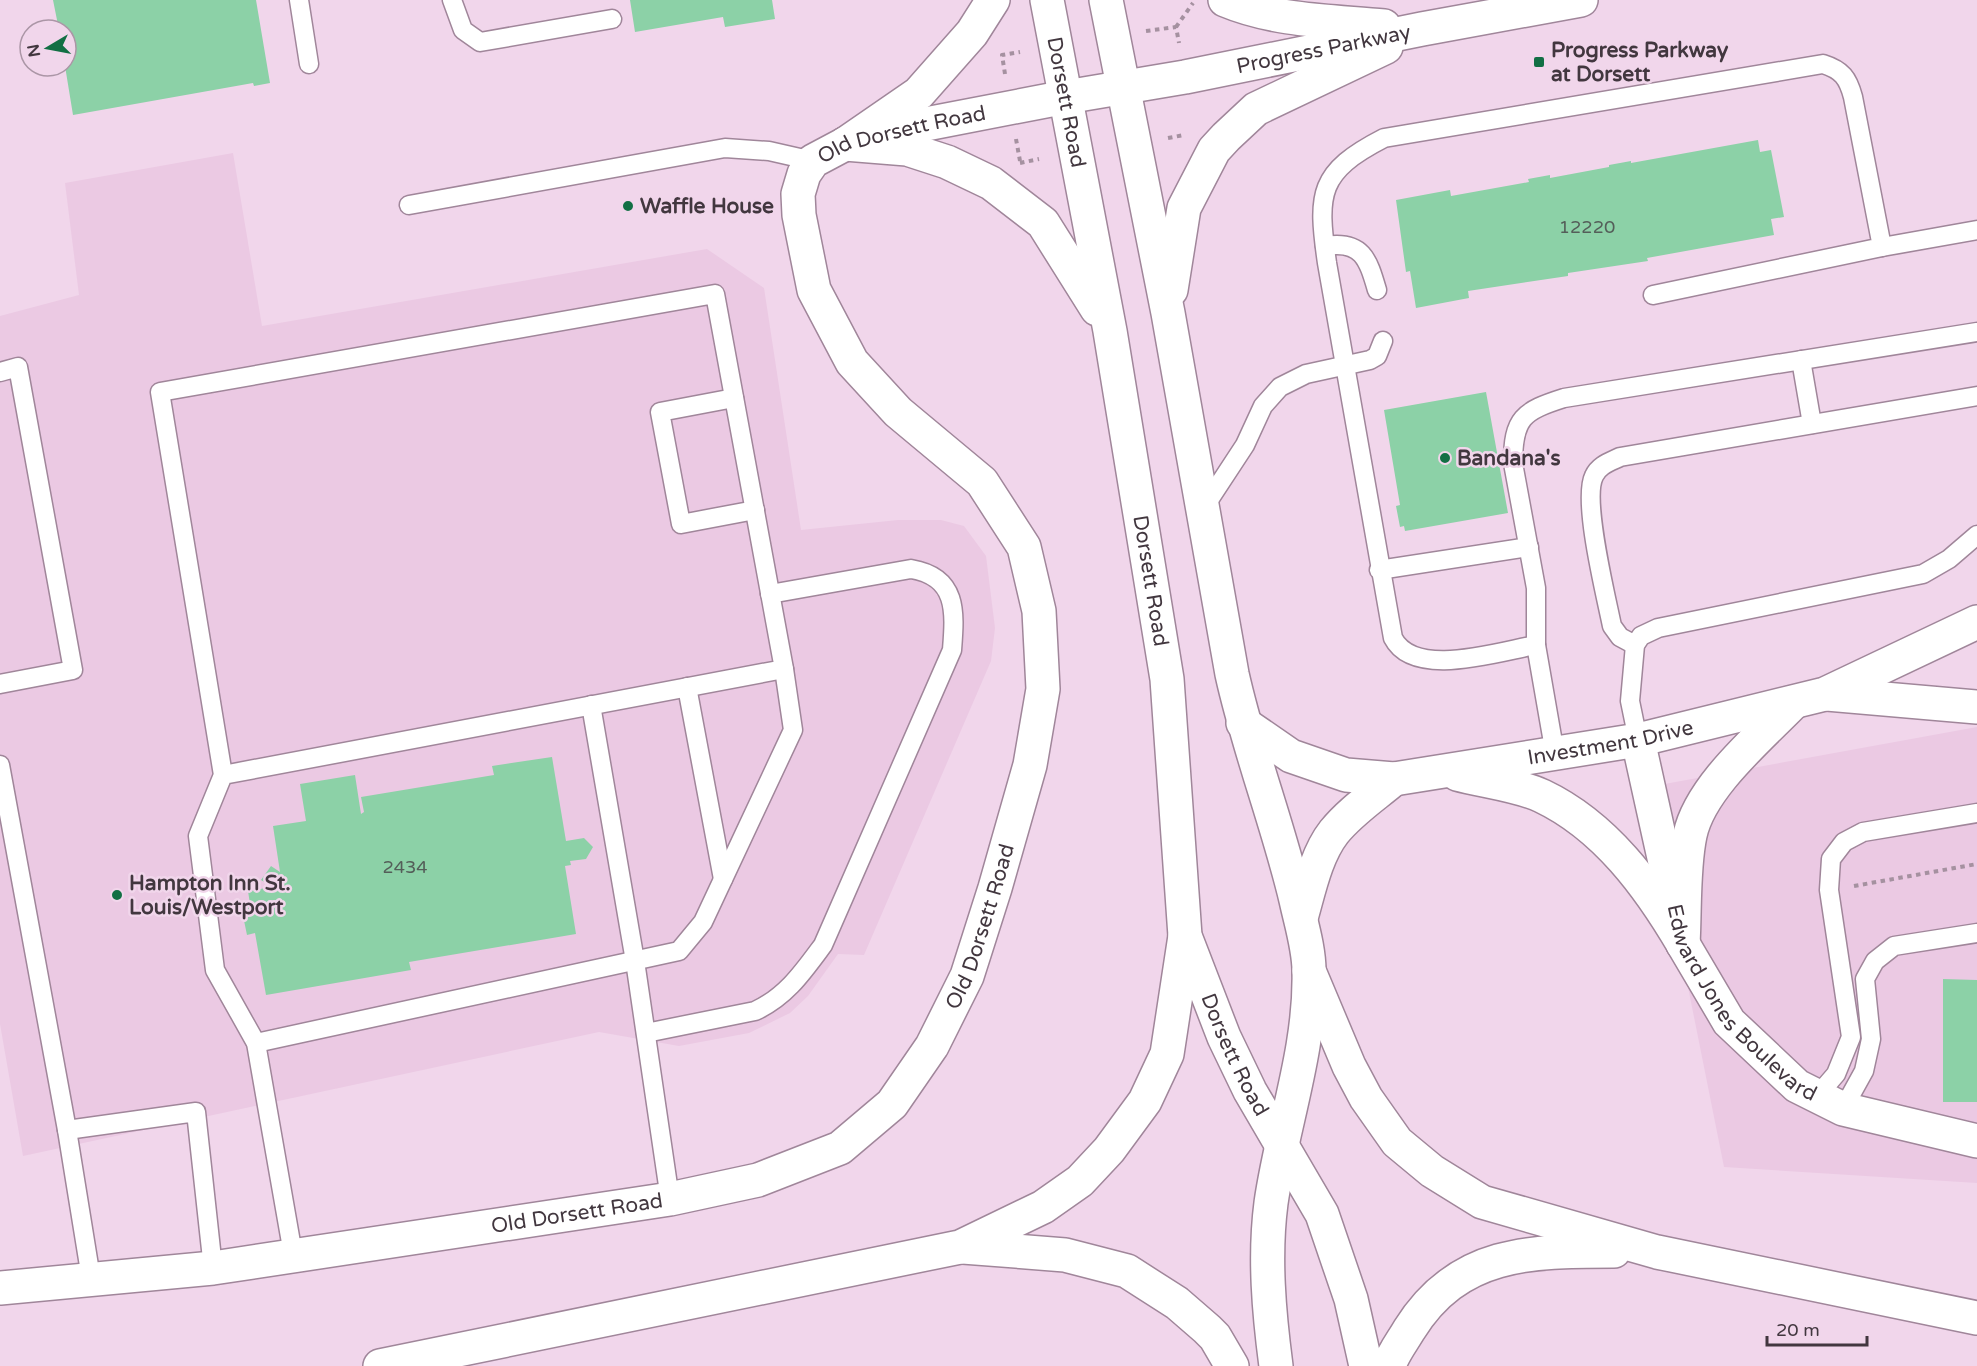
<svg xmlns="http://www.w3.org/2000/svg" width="1977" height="1366" font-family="'Varela Round',sans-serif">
<rect width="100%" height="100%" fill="#f1d6eb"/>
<!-- built -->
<g fill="#ebc9e3">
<path d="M233,153L262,326L707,249L764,288L801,530L898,520H941L964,526L986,556L995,628L991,661L864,955L838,954L808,996L790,1013L749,1033L679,1046L599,1032L23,1156L0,1024V316L79,295L65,183Z"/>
<path d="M1977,727V1183L1724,1167L1648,787Z"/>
</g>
<!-- building -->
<g fill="#8cd1a7">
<path d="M53,0H256L270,83L254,86L253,83L73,115L65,66L66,30H59Z"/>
<path d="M630,0H772L775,19L725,27L723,17L635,32Z"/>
<path d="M1758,140L1760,152L1771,150L1784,217L1771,219L1774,235L1647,258L1648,261L1568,273V276L1468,291L1469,298L1416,308L1410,271L1406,272L1396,200L1450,190L1451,196L1529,182L1528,179L1550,175V178L1609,167V165L1631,161V163Z"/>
<path d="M1486,392L1508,513L1405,531L1404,526L1400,527L1396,506L1400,505L1384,410Z"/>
<path d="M552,757L566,841L584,838L593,847L586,859L570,861L571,865L565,866L576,934L409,962L411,970L266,995L255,933L247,935L241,906L250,904L248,891L272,887L261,880L271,866L280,872L273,826L306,821L300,784L355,775L361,814L364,812L361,797L494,775L492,766Z"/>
<path d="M1943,979L1977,980V1102H1943Z"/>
</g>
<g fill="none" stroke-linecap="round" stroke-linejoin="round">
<defs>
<g id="lane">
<path d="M299,0L309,64"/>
<path d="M452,0L463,30L480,42L612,19"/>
<path d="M409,205L725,148L769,151L813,161"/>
<path d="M1325,246C1362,240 1368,259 1377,290"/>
<path d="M1882,247L1977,230"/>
<path d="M1801,360L1812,424"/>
<path d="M0,372L18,367L73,670L0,684"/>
<path d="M734,398L660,412L681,524L755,510"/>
<path d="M1203,509L1245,445L1263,406L1280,387L1306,374L1370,360L1377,356L1383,341"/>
<path d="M1379,570L1529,547"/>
<path d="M1536,645V588L1513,463C1513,418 1523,411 1564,398L1977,332"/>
<path d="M1635,645L1620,637L1612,626C1606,596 1582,500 1594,476C1599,465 1610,462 1620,457L1977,396"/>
<path d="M687,687L723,879"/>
<path d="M591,705L635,961L670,1199"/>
<path d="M1638,740L1630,701L1635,645L1641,636L1658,628L1923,574L1949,559L1977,535"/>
<path d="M1555,754L1536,645C1497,652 1414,679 1393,638L1327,263C1317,193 1318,172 1384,138L1823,64C1842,70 1848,78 1853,97L1882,247L1653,295"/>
<path d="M0,765L67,1130L91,1278"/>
<path d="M223,775L160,392L715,294L784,669L223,775L198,836L215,970L256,1043L293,1254"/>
<path d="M646,1033L755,1011C786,997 803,972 823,945L952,650C955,612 958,577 911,569L770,594"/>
<path d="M256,1043L679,951L703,922L793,730L784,669"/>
<path d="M1817,1096L1836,1074L1851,1037L1829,890L1831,859L1844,842L1863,832L1977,813"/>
<path d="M1843,1109L1864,1071L1871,1039L1865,979L1875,961L1894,946L1977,933"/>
<path d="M67,1130L196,1112L213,1268"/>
</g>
<g id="street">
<path id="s1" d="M1638,740L1683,944L1729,1022L1797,1086L1843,1109L1977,1141"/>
<path id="s2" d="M0,1288L213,1268L670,1199L758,1180L840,1148L892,1104L932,1046L967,976L995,888L1030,765L1043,689L1039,611L1024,547L982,482L898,412L852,362L814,290L799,215L798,194L804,174L813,161L845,144L926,124L1066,97"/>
</g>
<g id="secondary">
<path id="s3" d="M1047,0L1110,331L1167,679L1185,936L1224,1037L1250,1091L1322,1214L1351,1299L1366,1366"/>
<path d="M1106,0L1168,313L1232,674C1249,751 1278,824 1296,900C1301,923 1309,948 1309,971C1311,1050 1282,1126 1271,1203C1264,1257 1269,1313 1276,1366"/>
<path d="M1225,0C1275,21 1331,21 1384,26"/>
<path id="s4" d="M1066,97L1185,77L1422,29L1581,0"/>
<path d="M845,144L907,149L947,162L991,183L1043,223L1097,309"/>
<path d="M845,144L919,93L972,33L993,0"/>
<path d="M1171,290L1184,208L1214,150L1226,137L1256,109L1386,47"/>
<path d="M1827,694L1977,707"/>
<path id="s5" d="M1243,723L1291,756L1346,775L1394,779L1638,740L1825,694L1977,622"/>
<path d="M1457,774C1483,781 1519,785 1542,796C1605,826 1649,886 1683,944"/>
<path d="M1301,918C1309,890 1316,855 1334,832C1351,811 1374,796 1394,779"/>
<path d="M1683,944C1685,910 1683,868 1690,835C1700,787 1760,737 1793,703"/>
</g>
<g id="highway">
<path d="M1309,971L1349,1066L1366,1098L1397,1142L1432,1171L1482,1202L1657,1252L1977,1318"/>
<path d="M963,1247L1065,1255L1127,1271L1177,1303L1207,1329L1215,1337L1232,1366"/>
<path d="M380,1366L960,1247L1043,1207L1080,1181L1109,1150L1145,1101L1167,1054L1185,936"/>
<path d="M1389,1366C1393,1353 1402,1342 1409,1330C1458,1251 1530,1251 1614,1251"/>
</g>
</defs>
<!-- lane casing -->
<use href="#lane" stroke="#a0869a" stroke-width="21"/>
<!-- street casing -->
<use href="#street" stroke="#a0869a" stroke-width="36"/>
<!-- secondary casing -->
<use href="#secondary" stroke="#a0869a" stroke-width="36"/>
<!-- highway casing -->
<use href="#highway" stroke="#a0869a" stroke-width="36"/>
<!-- path -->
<g stroke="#a591a0" stroke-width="4" stroke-dasharray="4.5 4.5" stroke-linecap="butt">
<path d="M1176,27L1193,3"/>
<path d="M1146,31L1176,27L1179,43"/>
<path d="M1005,74L1002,55L1020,52"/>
<path d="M1168,138L1184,135"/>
<path d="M1016,139L1020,161"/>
<path d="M1020,163L1039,159"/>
<path d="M1854,886L1977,864"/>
</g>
<!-- lane -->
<use href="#lane" stroke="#fff" stroke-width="18"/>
<!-- street -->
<use href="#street" stroke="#fff" stroke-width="33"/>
<!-- secondary -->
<use href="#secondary" stroke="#fff" stroke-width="33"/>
<!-- highway -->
<use href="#highway" stroke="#fff" stroke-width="33"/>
</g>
<!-- markers -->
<g fill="#126f44" stroke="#f1d6eb" stroke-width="2">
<rect x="1533" y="56" width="12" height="12" rx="3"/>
<circle cx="628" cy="206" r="6"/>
<circle cx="1445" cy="458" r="6"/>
<circle cx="117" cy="895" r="6"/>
</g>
<g text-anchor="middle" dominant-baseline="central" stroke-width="5" stroke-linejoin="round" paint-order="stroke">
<!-- number labels -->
<g font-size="18" fill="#545e59">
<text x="1587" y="227">12220</text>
<text x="405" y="867">2434</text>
</g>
<!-- street labels -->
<g font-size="21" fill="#42373f" stroke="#f1d6eb">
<text stroke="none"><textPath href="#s4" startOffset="262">Progress Parkway</textPath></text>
<text stroke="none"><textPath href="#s3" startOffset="104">Dorsett Road</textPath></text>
<text stroke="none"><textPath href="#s2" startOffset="2076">Old Dorsett Road</textPath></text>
<text stroke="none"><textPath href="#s3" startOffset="590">Dorsett Road</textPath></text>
<text stroke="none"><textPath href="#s5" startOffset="384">Investment Drive</textPath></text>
<text stroke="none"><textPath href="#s2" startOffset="1122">Old Dorsett Road</textPath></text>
<text stroke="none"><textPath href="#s1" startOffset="291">Edward Jones Boulevard</textPath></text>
<text stroke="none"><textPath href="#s3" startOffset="1076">Dorsett Road</textPath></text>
<text stroke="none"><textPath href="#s2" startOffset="582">Old Dorsett Road</textPath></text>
</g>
<!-- poi labels -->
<g font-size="21" font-weight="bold" fill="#42373f" stroke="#f1d6eb" text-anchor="start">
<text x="1551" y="50">Progress Parkway<tspan x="1551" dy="24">at Dorsett</tspan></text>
<text x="640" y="206">Waffle House</text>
<text x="1457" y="458">Bandana's</text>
<text x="129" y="883">Hampton Inn St.<tspan x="129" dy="24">Louis/Westport</tspan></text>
</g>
</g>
<!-- north arrow -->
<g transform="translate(48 48) rotate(260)"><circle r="28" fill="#f1d6eb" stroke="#ab96a6" stroke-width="1.5"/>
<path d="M0-4.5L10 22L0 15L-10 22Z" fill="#126f44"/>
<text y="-9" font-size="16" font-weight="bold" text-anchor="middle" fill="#42373f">N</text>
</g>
<!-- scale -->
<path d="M1767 1336v9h100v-9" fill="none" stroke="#42373f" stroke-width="3"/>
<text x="1776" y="1336" font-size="18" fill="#42373f" stroke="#f1d6eb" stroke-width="4.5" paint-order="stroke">20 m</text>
</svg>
